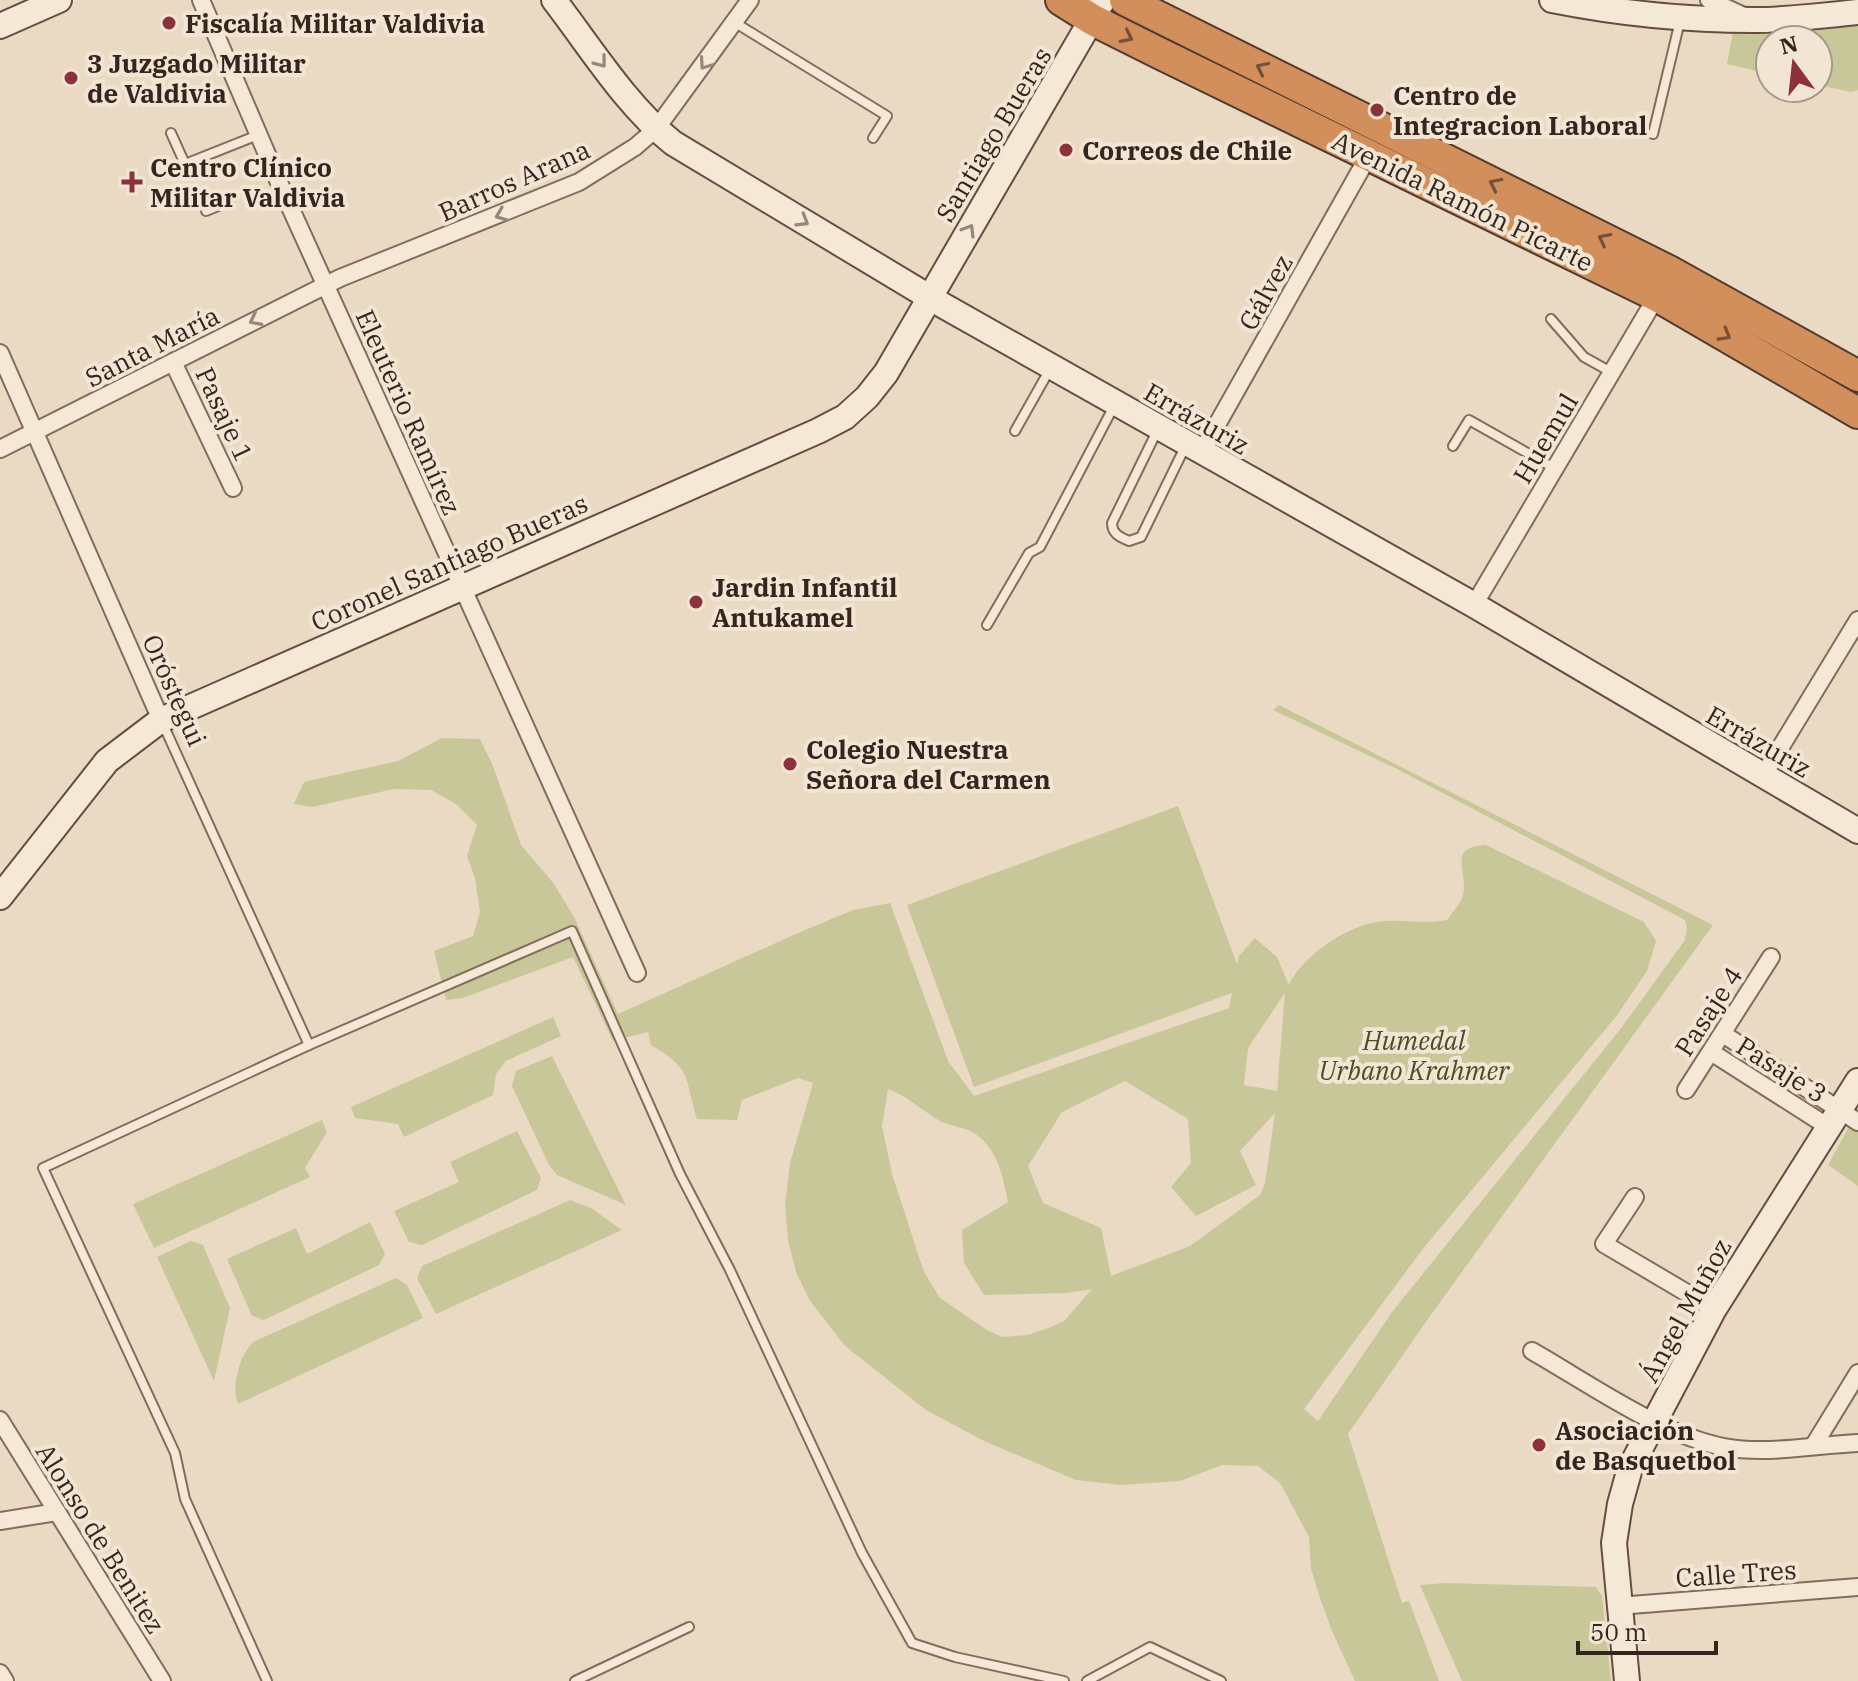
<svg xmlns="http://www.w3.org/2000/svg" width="1858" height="1681" font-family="'IBM Plex Serif',serif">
<rect width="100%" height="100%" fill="#eadac4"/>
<!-- green -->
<g fill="#c7c799" fill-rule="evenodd">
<path d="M1858,20V90L1851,92L1818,85V40H1770V74L1727,64L1734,27Z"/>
<path d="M1279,705L1713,925L1430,1316L1348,1434L1402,1603L1409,1601L1439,1681H1355L1332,1631L1319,1595L1311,1569L1309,1537L1280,1483L1258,1466L1222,1465L1180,1481L1120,1485L1076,1480L984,1441L926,1410L845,1346L810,1301L796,1272L788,1240L785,1204L790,1163L813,1083L798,1078L742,1100L737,1120L697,1119C684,1076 693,1070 651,1045L648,1032L613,1041L573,957L463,998L446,1000L434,951L473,936L480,912L475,878L467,856L477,825L456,804L431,790L394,789L312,807L294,804L304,782L398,761L442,738L480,739L493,766L521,845L554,884L574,917L618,1014L798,933L853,910L890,903L948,1061L974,1096L1229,1008L1232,993L974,1087L907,905L1178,806L1237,964L1239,956L1255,938L1277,957L1289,985C1302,957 1341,930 1372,923C1395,917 1421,925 1447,920C1454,910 1465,900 1464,886C1463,863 1452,847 1486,845L1644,922L1656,941L1647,971L1618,1014L1422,1250L1304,1409L1318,1421L1392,1312L1622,1027L1685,940L1687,928L1685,920L1395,768L1273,710ZM1285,993L1277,1091L1244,1085L1248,1048ZM1125,1081L1188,1119L1191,1163L1171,1187L1196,1216L1256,1185L1240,1151L1275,1113L1265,1183L1260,1195L1190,1246L1111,1276L1101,1228L1043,1203L1028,1166L1062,1112ZM888,1089C908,1096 923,1112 942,1122C951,1126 963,1127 972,1132C997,1146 1003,1176 1008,1202L962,1230L964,1263L984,1295L1068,1293L1092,1289L1064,1321L1051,1327L1028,1335L1002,1337L987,1330L940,1298L924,1272L892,1174L882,1126Z"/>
<path d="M553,1017L561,1036L506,1061L496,1074L493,1095L404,1137L398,1124L355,1118L351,1107Z"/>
<path d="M552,1056L626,1205L557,1175L549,1165L512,1086L516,1071Z"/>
<path d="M322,1120L327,1132L305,1168L310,1177L154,1248L133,1204Z"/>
<path d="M1850,1125L1858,1129V1186L1828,1165Z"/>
<path d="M517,1131L541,1178L537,1190L422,1245L409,1242L394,1211L459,1182L450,1162Z"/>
<path d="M570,1200L591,1208L622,1230L436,1314L417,1278L422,1266Z"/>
<path d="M370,1222L385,1254L379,1265L264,1320L252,1316L227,1259L296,1228L307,1254Z"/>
<path d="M191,1241L203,1245L230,1308L214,1381L157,1257Z"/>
<path d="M396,1278L407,1285L423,1318L238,1404C231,1386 239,1357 253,1342Z"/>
<path d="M1445,1583L1596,1587L1602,1596L1611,1681H1462L1420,1585Z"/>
</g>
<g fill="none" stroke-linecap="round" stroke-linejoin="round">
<defs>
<g id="lane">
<path d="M734,22L887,116L873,138"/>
<path d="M171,133L185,164L258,135"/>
<path d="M1653,134L1680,21"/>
<path d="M206,211L230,201"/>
<path d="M1551,319L1584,357L1611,372"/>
<path d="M1158,429L1112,523C1112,534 1120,537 1129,541L1141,537L1185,447"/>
<path d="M1015,431L1050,369"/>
<path d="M1453,446L1469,420L1554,468"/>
<path d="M987,625L1029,553L1040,547L1114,406"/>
<path d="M162,722L309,1045"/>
<path d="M267,1681L185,1499L175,1453L43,1168L309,1045L572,931L680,1174L730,1270L862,1553L912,1643L955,1657L1064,1681"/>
<path d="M575,1681L689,1627"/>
<path d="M1087,1681L1150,1647L1221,1681"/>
</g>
<g id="street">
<path d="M201,0L281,187L637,973"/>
<path d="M1709,0L1744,16"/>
<path d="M0,353L161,720"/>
<path d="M173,362L233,488"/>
<path d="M0,449L340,278L579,182L635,147L656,129L750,0"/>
<path d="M1201,453L1369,155"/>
<path d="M1474,605L1657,296"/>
<path d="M1763,776L1858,620"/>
<path d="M1723,1034L1858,1122"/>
<path d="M1711,1052L1827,1126"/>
<path d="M1686,1090L1771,957"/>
<path d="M1635,1197L1604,1244L1714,1309"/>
<path d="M1532,1351C1588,1383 1661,1435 1724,1447C1768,1455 1813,1445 1858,1443"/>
<path d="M0,1420L162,1681"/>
<path d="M1814,1445L1858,1373"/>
<path d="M0,1521L57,1512"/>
<path d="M1618,1606L1858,1587"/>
<path d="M0,1673L5,1681"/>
</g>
<g id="secondary">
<path d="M554,0C591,48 625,104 673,143L944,306L1474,605L1858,831"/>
<path d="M1552,0C1617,13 1687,20 1754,20C1788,20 1823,16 1858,12"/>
<path d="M0,26L59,0"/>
<path d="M0,897L107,761L161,720L818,431L845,417L867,397L886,373L1103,0"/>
<path d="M1627,1681L1614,1543L1620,1504L1630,1468L1714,1309L1858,1081"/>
</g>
<g id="highway">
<path d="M1061,0L1093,20L1161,54L1657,296L1858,413"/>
<path d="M1125,0L1671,272L1858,376"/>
</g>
</defs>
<!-- lane casing -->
<use href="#lane" stroke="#836c5c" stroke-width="12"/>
<!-- street casing -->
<use href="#street" stroke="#836c5c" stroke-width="20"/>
<!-- secondary casing -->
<use href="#secondary" stroke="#654d3f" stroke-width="28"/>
<!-- highway casing -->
<use href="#highway" stroke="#513b30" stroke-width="34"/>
<!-- lane -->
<use href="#lane" stroke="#f6e8d6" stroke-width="8"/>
<!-- street -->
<use href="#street" stroke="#f6e8d6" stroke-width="16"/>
<!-- secondary -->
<use href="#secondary" stroke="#f6e8d6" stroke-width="24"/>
<!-- highway -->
<use href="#highway" stroke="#d28f5c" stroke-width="30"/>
</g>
<!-- one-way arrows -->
<defs><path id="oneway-chevron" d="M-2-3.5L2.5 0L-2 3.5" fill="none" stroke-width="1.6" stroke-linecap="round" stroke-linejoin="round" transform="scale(2)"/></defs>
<g stroke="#735037">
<use href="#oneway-chevron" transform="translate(1127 37) rotate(27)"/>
<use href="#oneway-chevron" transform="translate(1262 68) rotate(-154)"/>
<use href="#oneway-chevron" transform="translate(1495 184) rotate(-154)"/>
<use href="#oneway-chevron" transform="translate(1604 239) rotate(-153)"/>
<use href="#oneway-chevron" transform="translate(1725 335) rotate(30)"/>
</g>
<g stroke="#95877a">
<use href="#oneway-chevron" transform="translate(601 62) rotate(52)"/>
<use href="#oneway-chevron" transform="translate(705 64) rotate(125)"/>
<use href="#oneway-chevron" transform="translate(501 215) rotate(158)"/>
<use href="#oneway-chevron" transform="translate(803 221) rotate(31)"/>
<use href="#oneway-chevron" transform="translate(969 230) rotate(-59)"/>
<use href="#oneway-chevron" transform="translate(255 320) rotate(153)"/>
</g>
<!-- markers -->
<g fill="#8d313d" stroke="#f2e5d3" stroke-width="3">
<circle cx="169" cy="23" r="8"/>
<circle cx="71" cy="78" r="8"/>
<circle cx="1377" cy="110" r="8"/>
<circle cx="1066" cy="150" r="8"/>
<path d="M128 170h8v8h8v8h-8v8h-8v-8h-8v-8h8z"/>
<circle cx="696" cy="602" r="8"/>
<circle cx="790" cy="764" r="8"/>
<circle cx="1539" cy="1445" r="8"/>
</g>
<g text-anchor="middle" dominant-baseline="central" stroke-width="8" stroke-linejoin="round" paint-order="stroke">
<!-- poi labels -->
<g font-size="26" font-weight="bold" fill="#34261f" stroke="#f2e5d3" text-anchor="start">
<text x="185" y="23">Fiscalía Militar Valdivia</text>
<text x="87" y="63">3 Juzgado Militar<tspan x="87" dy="30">de Valdivia</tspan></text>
<text x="1393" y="95">Centro de<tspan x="1393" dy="30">Integracion Laboral</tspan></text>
<text x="1082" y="150">Correos de Chile</text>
<text x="150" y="167">Centro Clínico<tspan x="150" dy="30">Militar Valdivia</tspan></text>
<text x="712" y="587">Jardin Infantil<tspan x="712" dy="30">Antukamel</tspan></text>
<text x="806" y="749">Colegio Nuestra<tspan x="806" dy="30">Señora del Carmen</tspan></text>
<text x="1555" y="1430">Asociación<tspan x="1555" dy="30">de Basquetbol</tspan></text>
</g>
<!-- street labels -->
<g font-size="26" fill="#34261f" stroke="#f2e5d3">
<text transform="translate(993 134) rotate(-59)">Santiago Bueras</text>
<text transform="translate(514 180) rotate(-24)">Barros Arana</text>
<text transform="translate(1463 201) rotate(26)">Avenida Ramón Picarte</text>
<text transform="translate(1265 292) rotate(-61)">Gálvez</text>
<text transform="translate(152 346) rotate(-27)">Santa María</text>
<text transform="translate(409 412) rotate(66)">Eleuterio Ramírez</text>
<text transform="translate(225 414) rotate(65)">Pasaje 1</text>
<text transform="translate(1197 418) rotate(30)">Errázuriz</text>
<text transform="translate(1545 438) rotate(-59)">Huemul</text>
<text transform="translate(449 562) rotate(-24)">Coronel Santiago Bueras</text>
<text transform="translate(175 690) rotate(66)">Oróstegui</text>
<text transform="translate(1759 741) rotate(30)">Errázuriz</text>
<text transform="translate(1708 1011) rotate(-57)">Pasaje 4</text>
<text transform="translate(1782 1069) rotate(32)">Pasaje 3</text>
<text transform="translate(1685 1310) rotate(-61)">Ángel Muñoz</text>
<text transform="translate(101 1538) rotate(58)">Alonso de Benitez</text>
<text transform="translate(1736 1573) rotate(-4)">Calle Tres</text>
</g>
<!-- park labels -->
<g font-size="26" font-style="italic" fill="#4a4f27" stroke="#f2e5d3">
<text x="1414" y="1040">Humedal<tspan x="1414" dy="30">Urbano Krahmer</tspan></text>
</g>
</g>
<!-- north arrow -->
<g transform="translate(1794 64) rotate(345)"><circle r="38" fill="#f2e5d3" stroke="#a6998b" stroke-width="2"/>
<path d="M0-6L14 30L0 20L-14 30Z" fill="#8d313d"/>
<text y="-12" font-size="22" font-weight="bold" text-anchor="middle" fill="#34261f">N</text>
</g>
<!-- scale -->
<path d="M1578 1641v12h138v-12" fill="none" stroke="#34261f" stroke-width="4"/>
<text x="1590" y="1641" font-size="24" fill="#34261f" stroke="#f2e5d3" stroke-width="6" paint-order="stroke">50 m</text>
</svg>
